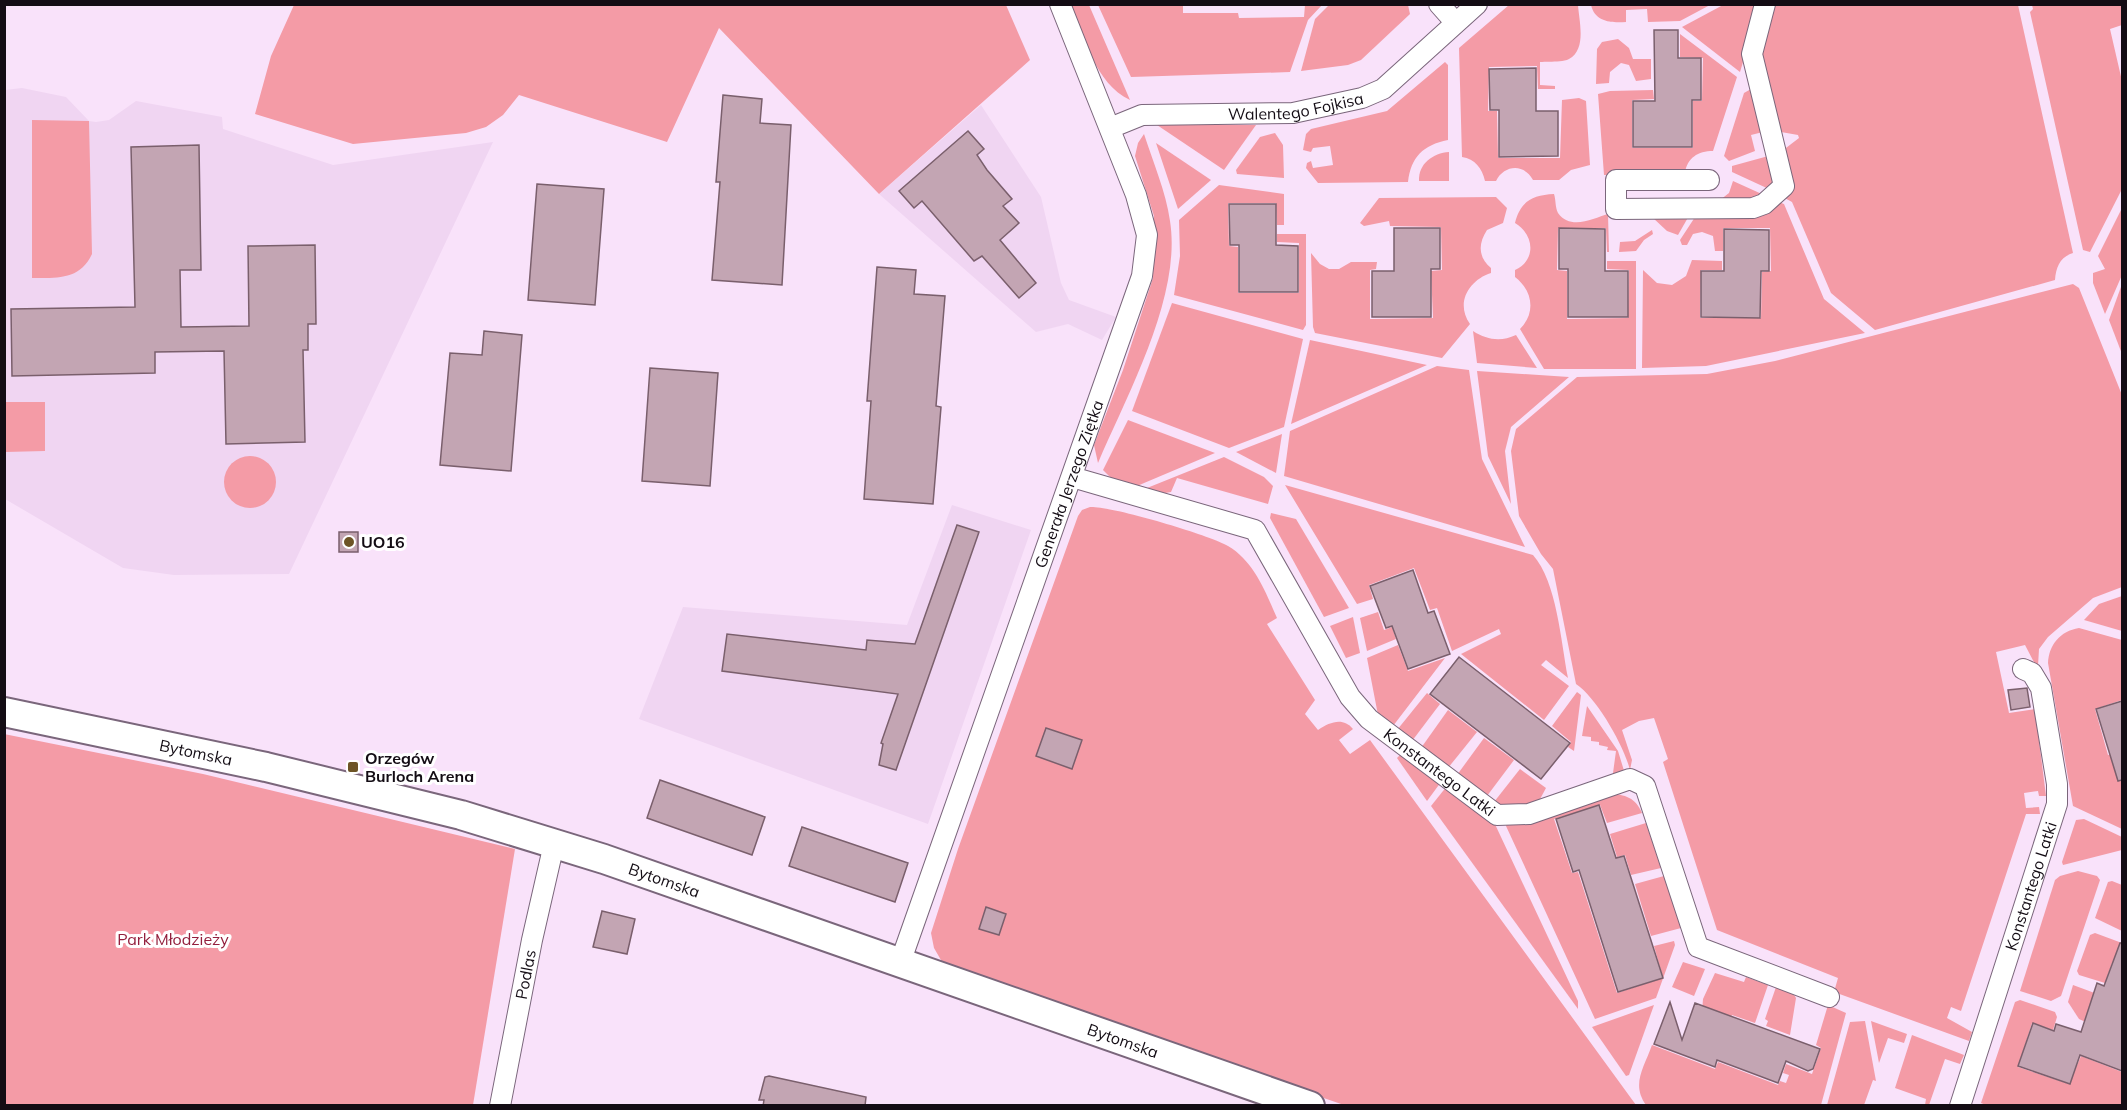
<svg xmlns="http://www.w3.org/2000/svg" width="2127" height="1110" font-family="Mulish,sans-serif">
<rect width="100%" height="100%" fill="#f9e2fa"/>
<!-- built -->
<g fill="#f0d5f2">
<path d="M22,88L66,97L89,121L96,122L109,120L136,101L222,117L223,129L333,165L493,142L289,574L174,575L123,568L5,499V90Z"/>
<path d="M981,105L1041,197L1061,283L1069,300L1116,317L1102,340L1068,324L1036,332L879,194Z"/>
<path d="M952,505L1031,530L928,824L639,719L683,607L907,625Z"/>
</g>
<!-- green -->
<g fill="#f49ba6">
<path d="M294,5H1006L1030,60L879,194L719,28L667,142L519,95L503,115L486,127L466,133L353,144L255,114L271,56Z"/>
<path d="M1071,5H1089L1130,100C1095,83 1085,38 1071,5Z"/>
<path d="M1098,5H1183V13H1238L1239,18L1304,17L1305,5H1322L1308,20L1290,72L1131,77Z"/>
<path d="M1329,5H1408L1410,14L1361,60L1348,65L1301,71L1315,19Z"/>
<path d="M1509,5H1578C1579,21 1587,49 1569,59C1561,63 1548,61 1540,62V85L1555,86V89H1538L1537,66L1489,67L1488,111H1497L1498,158H1560L1562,100L1579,98L1586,101L1590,165L1571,170L1559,180H1533C1524,163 1504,165 1496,181H1485C1482,168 1475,159 1462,157L1459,48Z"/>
<path d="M1591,5L1592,4L1710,5L1680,21L1648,22L1647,9L1626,10V22C1611,23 1595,22 1591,5Z"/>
<path d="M1723,5H1760L1740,72L1682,27Z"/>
<path d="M1773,5H2018L2073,253C2060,257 2056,267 2055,280L1875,330L1831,293L1792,202L1781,196L1782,151L1799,138L1798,135L1781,132L1760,52Z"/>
<path d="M2032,5H2122V25L2110,29L2122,81V189L2090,252L2083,250L2030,12L2033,9Z"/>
<path d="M1680,34L1737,77L1713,151C1698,151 1687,158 1685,173L1604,175L1598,94L1610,91L1653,90L1654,99L1632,100V148H1693V101H1702L1703,58L1680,57Z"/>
<path d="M1618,39L1629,48L1633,59H1651V79L1636,81L1629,65L1621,63L1610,72L1609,83L1596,84L1597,49L1602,42Z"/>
<path d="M1445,62L1448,65V140C1423,145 1411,157 1408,182L1318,183L1306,168L1307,163L1311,161L1313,168L1333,165L1330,146L1313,148L1311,152L1303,150L1306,134L1311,129L1387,111Z"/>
<path d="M1751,89L1767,131L1751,135L1755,151L1729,161L1724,156L1744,93Z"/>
<path d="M32,120L89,121L92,254C80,280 57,278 32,278Z"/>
<path d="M1157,125H1256L1224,170Z"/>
<path d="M1275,133L1283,145L1284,178L1237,174L1236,170L1260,137Z"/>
<path d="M1144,134C1153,162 1166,192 1170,221C1182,296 1127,395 1098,463L1094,445L1123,370L1153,278L1154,216L1135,156L1138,143Z"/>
<path d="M1156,143L1211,180L1178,209Z"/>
<path d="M1449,152V181H1419C1418,164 1433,153 1449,152Z"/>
<path d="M1772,155L1777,181L1771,190L1732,172V166Z"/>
<path d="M1733,181L1764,195L1761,199L1720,200L1729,193Z"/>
<path d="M1219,185L1284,194V225H1277L1276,203H1228L1229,246L1238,247V293H1299V243L1277,242V234H1306V325L1303,330L1174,295L1180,256L1179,220Z"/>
<path d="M1554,194C1556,200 1555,207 1558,213C1571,231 1594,218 1608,214L1609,252H1607L1606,228H1558L1557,270L1567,271V319L1628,318L1629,270L1607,269V261H1636V369H1544L1520,329C1536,313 1533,291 1515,277V270C1537,260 1534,234 1515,223C1520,202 1532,195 1554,194Z"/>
<path d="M1496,197L1507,208L1503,223L1487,230C1478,244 1478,257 1491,268V273C1469,280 1455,303 1470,324L1442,358L1315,333L1313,327L1311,253L1320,264L1329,269H1339L1351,262H1377L1376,269L1370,270V319L1433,318L1431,271L1442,270L1441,227L1390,226L1389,221L1364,226L1360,223L1379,198Z"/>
<path d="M1776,201L1784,204L1824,299L1865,333L1706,366L1642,368L1643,270L1657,283L1672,285L1686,276L1692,260L1722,261V270H1701L1700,318H1761L1762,272L1771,271L1770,228H1723V251H1715L1713,236L1702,232L1693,234L1687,245H1682L1680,240L1697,214Z"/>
<path d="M2122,208V275L2105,314L2093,283V273L2105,269L2098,256Z"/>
<path d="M1690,214L1678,235L1667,231L1652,217Z"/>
<path d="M1652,230L1653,234L1644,240L1636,251L1619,252L1620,242L1635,241Z"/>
<path d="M2073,284L2079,288L2122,395V587L2093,598L2048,637L2039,649L2038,666H2036L2025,645L1996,652L2009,713L2035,709L2046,796H2039L2038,791L2024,793L2026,808L2039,807L2040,814H2026L1961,1011L1951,1007L1947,1018L1972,1032L1969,1041L1834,992L1838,978L1717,930L1663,762L1668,759L1654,718L1639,721L1622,730L1632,760L1630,770C1624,746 1597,698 1576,684L1553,569L1541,554L1519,516L1511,451L1516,429L1577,377L1707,374L1775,361Z"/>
<path d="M2122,284V354L2109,320Z"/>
<path d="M1172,303L1303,339L1284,427L1229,448L1132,411Z"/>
<path d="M1473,331C1487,340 1501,342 1516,335L1537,368L1477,363Z"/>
<path d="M1310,340L1427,365L1291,424Z"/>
<path d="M1437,366L1469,370L1482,459L1525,547L1284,476L1290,431Z"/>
<path d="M1477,371L1569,377L1511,427L1505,451L1511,504L1488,456Z"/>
<path d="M4,402H45V451L5,452Z"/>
<path d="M1128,420L1215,453L1137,486L1112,479L1103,470Z"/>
<path d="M1282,434L1276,473L1236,452Z"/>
<circle cx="250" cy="482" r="26"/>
<path d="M1224,457L1264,477L1273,486L1268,504L1177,478L1171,492L1165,493L1147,488Z"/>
<path d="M1285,485L1533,555C1557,582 1561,642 1568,678L1546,660L1541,665L1569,686L1544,720L1461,654L1501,634L1499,629L1452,651L1437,608L1430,610L1414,568L1369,585L1373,599L1357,604Z"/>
<path d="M1090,507C1112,506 1209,535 1228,546C1254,561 1266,593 1277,618L1267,624L1315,700L1305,714L1318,730C1330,722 1343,717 1353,729L1339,740L1350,754L1370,740L1636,1105H1344L945,967L934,948L931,933L958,849L1078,516L1082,510Z"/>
<path d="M1271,513L1296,519L1349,608L1324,617L1270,518Z"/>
<path d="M2122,596V631L2084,620L2099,604Z"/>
<path d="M1378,612L1384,630L1392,627L1396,639L1367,651L1360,618Z"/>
<path d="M1353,617L1360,653L1346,658L1330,626Z"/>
<path d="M2079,628L2122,640V700L2095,709L2108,755L2116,753L2122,774V829L2073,806L2048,663C2049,645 2060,631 2079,628Z"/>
<path d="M1398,645L1408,671L1445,658L1393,726L1378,715L1367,658Z"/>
<path d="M1577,692L1581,695L1574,751L1568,747L1571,742L1552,726Z"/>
<path d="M1427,693L1440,704L1412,741L1397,730Z"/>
<path d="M1587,706L1618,751L1625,774L1613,773L1616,751L1607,750L1608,747L1599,745V742L1591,741V737L1582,736Z"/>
<path d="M1448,710L1477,732L1448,768L1421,748Z"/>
<path d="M4,734L203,774L515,849L473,1105H5Z"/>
<path d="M1484,738L1514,760L1487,796L1457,775Z"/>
<path d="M1402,753L1441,782L1427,801L1397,758Z"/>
<path d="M1520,769L1546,788L1539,801C1525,806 1508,812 1494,802Z"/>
<path d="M1447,786L1493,820L1578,1001V1009L1431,806Z"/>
<path d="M1609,794C1625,794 1636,798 1642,813L1607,823L1600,805L1554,819L1572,873L1578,872L1617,993L1663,978L1654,946L1674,941L1675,945L1656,998L1595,1019L1506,826L1507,823Z"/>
<path d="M2084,819L2122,837V850L2063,865L2062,862L2076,820Z"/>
<path d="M1646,823L1661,868L1631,875L1625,855L1617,857L1610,834Z"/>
<path d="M2078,871L2097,876L2100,880L2061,996L2051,1001L2020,991L2055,880L2060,876Z"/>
<path d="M1664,876L1681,928L1651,936L1635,884Z"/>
<path d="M2112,881L2122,885V931L2095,918L2108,882Z"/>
<path d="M2095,933L2122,943L2119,966L2112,963L2105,983L2079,975L2077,971L2090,935Z"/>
<path d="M1683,962L1705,969L1694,996L1672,987Z"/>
<path d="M1715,973L1744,982L1746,977L1768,985L1755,1023L1732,1015L1729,1021L1702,1012L1703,999Z"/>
<path d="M2073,985L2100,995L2090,1024L2079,1019L2068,1002Z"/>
<path d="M1776,987L1793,993L1796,998L1790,1035L1766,1026L1768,1021L1765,1019Z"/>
<path d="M2020,1000L2055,1012L2057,1017L2053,1030L2032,1023L2018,1067L2069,1084L2081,1056L2122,1072V1105L1988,1106L1981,1103L2015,1002Z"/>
<path d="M1654,1005L1629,1075L1626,1076L1592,1027Z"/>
<path d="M1828,1005L1846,1013L1821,1105H1646C1631,1084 1644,1068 1652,1045L1715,1069L1718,1062L1778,1085L1780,1081L1786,1083L1789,1075L1783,1073L1786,1064L1812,1074L1821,1048L1816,1045Z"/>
<path d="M1865,1021L1876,1081L1873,1080L1864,1105H1827L1850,1022Z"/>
<path d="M1871,1021L1907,1034L1904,1043L1888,1038L1879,1063Z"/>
<path d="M1912,1035L1964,1055L1960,1064L1945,1059L1929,1105H1925L1926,1099L1895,1088Z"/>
</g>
<!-- building -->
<g fill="#c3a5b3" stroke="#7a5f6c" stroke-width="1.5">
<path d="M1654,30H1678V58H1701V100H1692V147H1633V101H1655Z"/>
<path d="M1536,68V111H1558V156L1499,157V110H1490L1489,69Z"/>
<path d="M723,95L762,99L760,123L791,125L782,285L712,280L720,182H716Z"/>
<path d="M968,131L984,149L977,155L987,170L1012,199L1003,206L1019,223L1000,240L1036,283L1019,298L982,256L974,261L922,201L914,208L899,191Z"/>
<path d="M199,145L201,270H180L181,327L249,326L248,246L315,245L316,324H308V350H303L305,442L226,444L224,351L155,352V373L12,376L11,309L135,307L131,147Z"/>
<path d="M537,184L604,189L595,305L528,300Z"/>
<path d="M1229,204H1276V245L1298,246V292H1239V245H1230Z"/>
<path d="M1394,228H1440V269H1431V317H1372V271H1394Z"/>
<path d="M1559,228L1605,229V271H1628V317H1568V269H1559Z"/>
<path d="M1724,229L1769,230V271H1761L1760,318L1701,317V271H1724Z"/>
<path d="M877,267L916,270L914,294L945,296L936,406L941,407L933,504L864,499L871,401H867Z"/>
<path d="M484,331L522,335L511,471L440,465L450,353L482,355Z"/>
<path d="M650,368L718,373L710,486L642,481Z"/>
<path d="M957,525L979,532L896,770L879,765L883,744L881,743L898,694L722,671L727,634L866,650L867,640L915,644Z"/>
<rect x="339" y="532" width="19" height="20"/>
<path d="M1413,570L1428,613L1434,611L1450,654L1408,669L1392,626L1386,628L1370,586Z"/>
<path d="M1459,657L1570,743L1541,779L1430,694Z"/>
<path d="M2027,688L2030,707L2011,710L2008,690Z"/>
<path d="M2122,701V780L2118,781L2096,709Z"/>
<path d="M1046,728L1082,740L1072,769L1036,756Z"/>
<path d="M660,780L765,817L752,855L647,818Z"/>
<path d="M1599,805L1616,858L1624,856L1663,978L1618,992L1579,870L1573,872L1556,819Z"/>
<path d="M802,827L908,863L895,902L789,866Z"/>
<path d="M986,907L1006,914L999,935L979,929Z"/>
<path d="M602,911L635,919L627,954L593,947Z"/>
<path d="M2120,943H2122V1071L2080,1055L2070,1084L2018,1066L2033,1023L2054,1031L2056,1024L2081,1032L2097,983L2104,986Z"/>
<path d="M1670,1002L1682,1040L1695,1003L1820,1049L1813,1069L1808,1071L1786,1061L1778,1083L1717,1060L1715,1067L1654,1044Z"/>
<path d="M769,1076L866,1097L865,1106H763L764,1100H759L765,1077Z"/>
</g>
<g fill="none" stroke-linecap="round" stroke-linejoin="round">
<defs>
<g id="street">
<path d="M1439,4L1455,22"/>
<path id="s1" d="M1110,128L1142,115L1293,113L1362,98L1383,89L1477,4"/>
<path d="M1709,180H1616V209L1753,208L1764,204L1784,186L1752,54L1765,4"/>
<path id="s2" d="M1072,477L1255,530L1350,697L1369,719L1497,815L1529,814L1630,779L1645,786L1698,947L1829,997"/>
<path id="s3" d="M900,963L1142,276L1147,235L1136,195L1060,4"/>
<path id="s4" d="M500,1106L532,940L554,844"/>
<path id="s5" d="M1960,1106L2057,804V784L2041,688L2032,673L2023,669"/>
</g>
<g id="secondary">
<path id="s6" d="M4,712L266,767L461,815L604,859L1310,1106"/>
</g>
</defs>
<!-- street casing -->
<use href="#street" stroke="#7a667b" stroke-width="22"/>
<!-- secondary casing -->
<use href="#secondary" stroke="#7a667b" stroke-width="32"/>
<!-- street -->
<use href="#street" stroke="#fff" stroke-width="20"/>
<!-- secondary -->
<use href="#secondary" stroke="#fff" stroke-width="28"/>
</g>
<!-- markers -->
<g fill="#6d5425" stroke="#fff" stroke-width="2">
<circle cx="349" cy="542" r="6"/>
<rect x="347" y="761" width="12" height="12" rx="3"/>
</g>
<g text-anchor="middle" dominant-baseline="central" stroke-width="6" stroke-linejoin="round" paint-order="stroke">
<!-- street labels -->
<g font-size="16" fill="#130c14" stroke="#fff">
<text stroke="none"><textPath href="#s1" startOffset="189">Walentego Fojkisa</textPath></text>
<text stroke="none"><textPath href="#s3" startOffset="508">Generała Jerzego Ziętka</textPath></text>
<text stroke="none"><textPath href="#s6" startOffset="196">Bytomska</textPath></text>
<text stroke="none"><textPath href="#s2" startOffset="500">Konstantego Latki</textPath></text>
<text stroke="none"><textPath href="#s6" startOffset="682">Bytomska</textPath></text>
<text stroke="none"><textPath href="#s5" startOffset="231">Konstantego Latki</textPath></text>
<text stroke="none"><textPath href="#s4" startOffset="134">Podlas</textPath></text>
<text stroke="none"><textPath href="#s6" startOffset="1168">Bytomska</textPath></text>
</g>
<!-- poi labels -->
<g font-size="16" font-weight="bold" fill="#130c14" stroke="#fff" text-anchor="start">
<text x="361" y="542">UO16</text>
<text x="365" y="758">Orzegów<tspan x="365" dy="18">Burloch Arena</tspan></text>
</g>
<!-- park labels -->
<g font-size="16" fill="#931f3d" stroke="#fff">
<text x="173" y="939">Park Młodzieży</text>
</g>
</g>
<!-- border -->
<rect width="2127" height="1110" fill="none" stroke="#130c14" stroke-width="12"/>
</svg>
